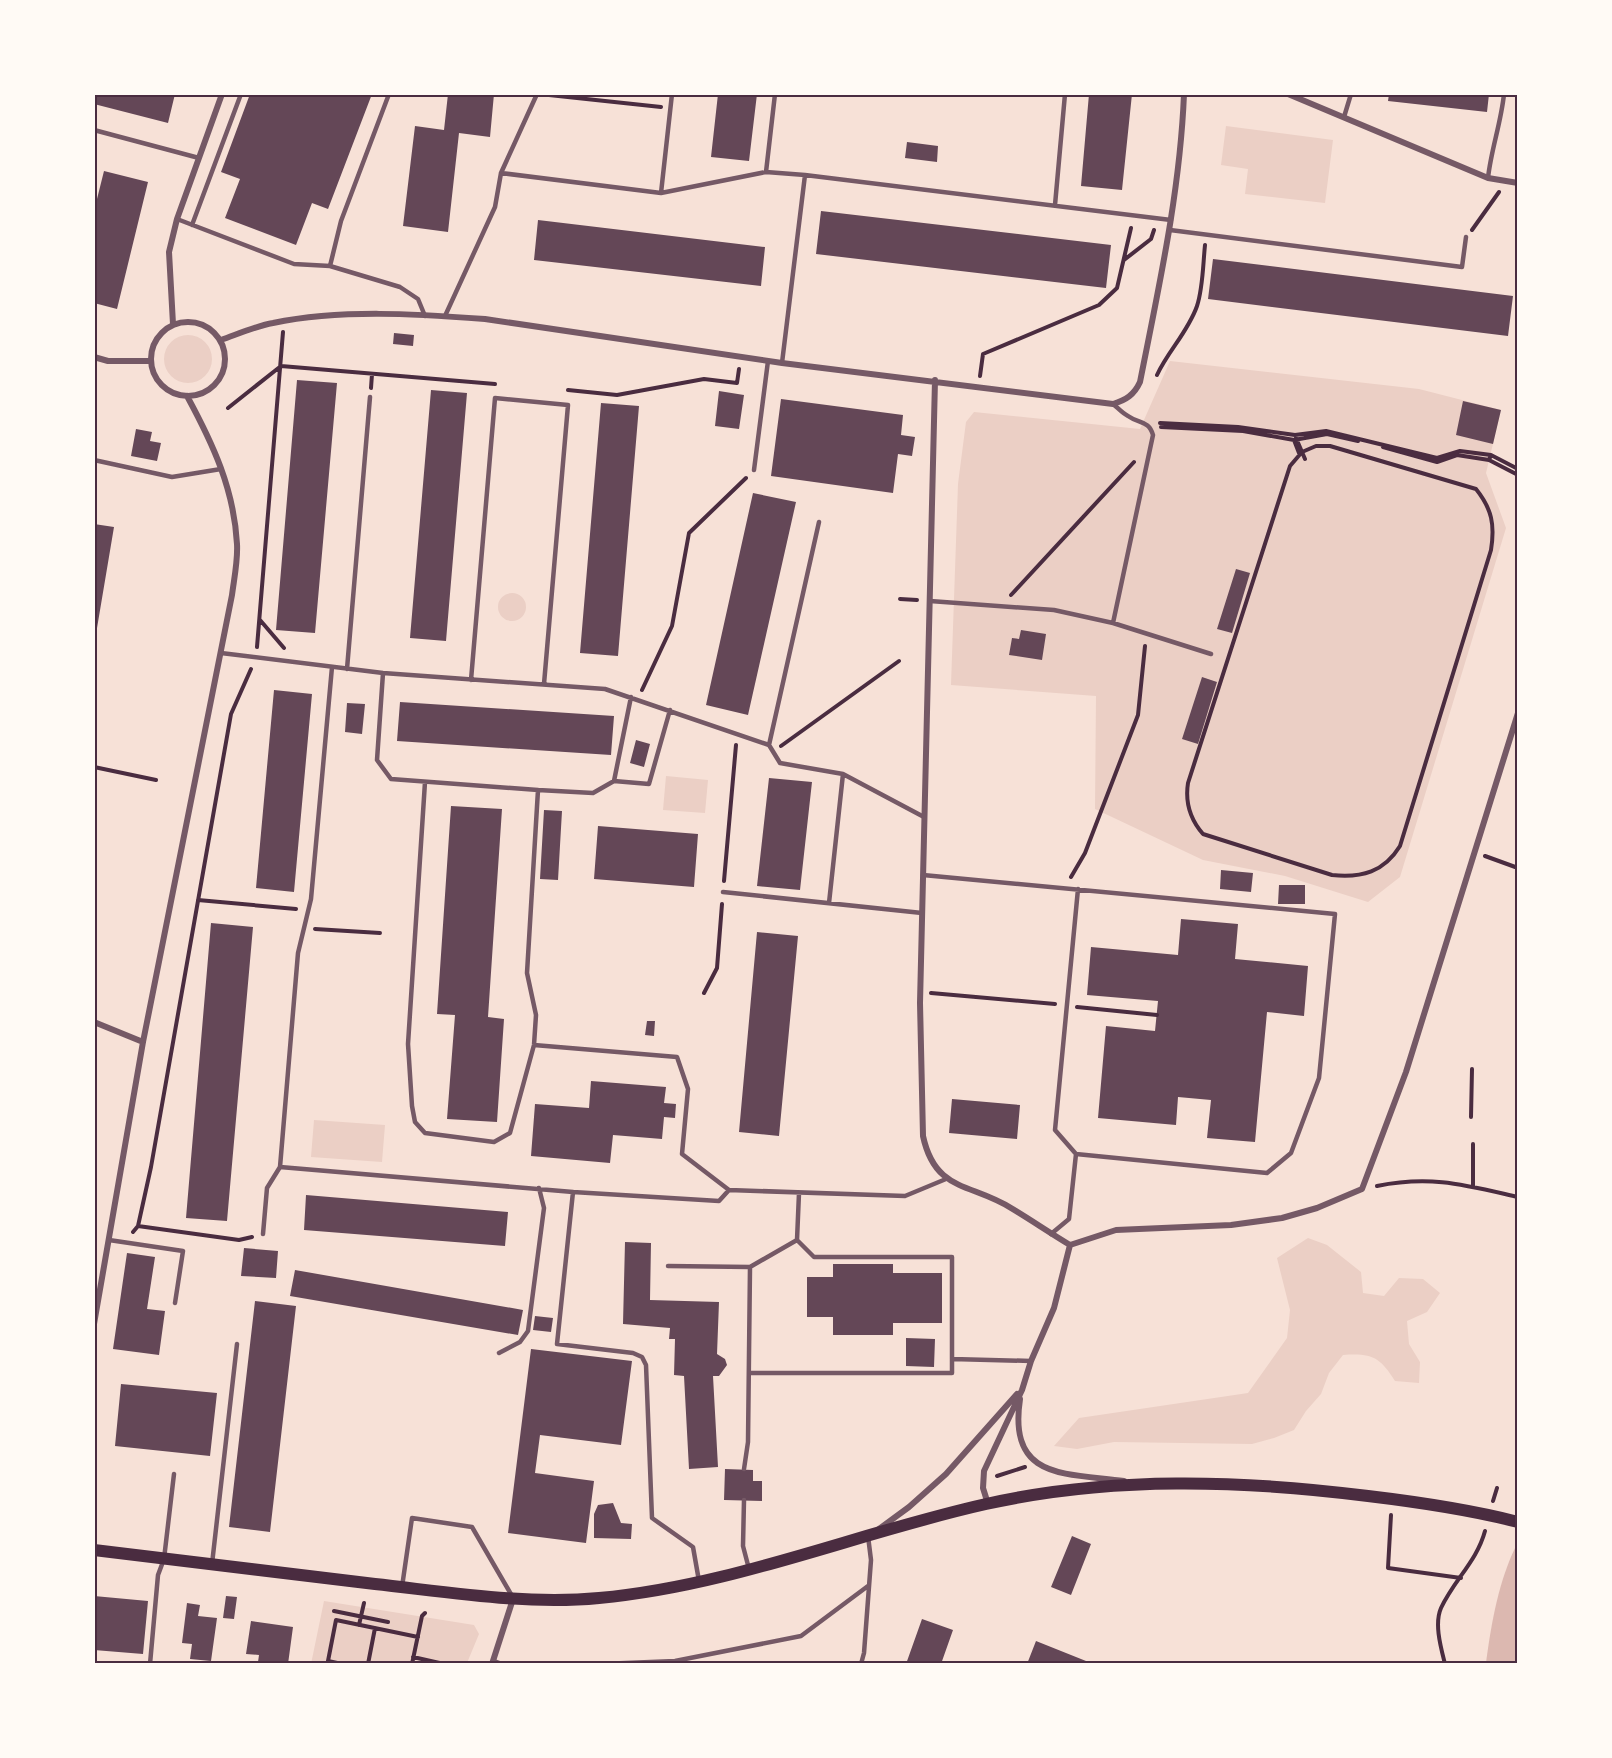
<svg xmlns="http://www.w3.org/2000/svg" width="1612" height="1758" viewBox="0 0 1612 1758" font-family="'PT Sans',sans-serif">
<rect width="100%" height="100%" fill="#f7e1d7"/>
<path fill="#ebcfc5" d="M1226,126l107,14 -8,63 -80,-9 3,-25 -27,-4z
M164 359a24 24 0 1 1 48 0a24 24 0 1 1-48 0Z
M1170,361l249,28 82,21 -15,63 20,55 -106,349 -32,25 -83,-26 -82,-16 -108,-51 1,-113 -145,-11 7,-201 8,-62 8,-10 166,17z
M498 607a14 14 0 1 1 28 0a14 14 0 1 1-28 0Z
M666,776l42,4 -3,33 -42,-3z
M314,1120l71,5 -3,37 -71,-5z
M1308,1238l19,7 34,27 2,21 21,3 15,-18 24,1 17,14 -13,19 -20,9 2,23 11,18 -1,21 -24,-2c-15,-24 -23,-28 -52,-26l-14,18 -8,21 -15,17 -12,19 -20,8 -22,6 -138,-2 -37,7 -23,-3 25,-28 169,-25 39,-55 3,-28 -13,-52z
M324,1601l150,24 5,9 -12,29 -156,1z"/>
<path fill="#dcb8b0" d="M1517,1544v119h-31c5,-39 13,-84 31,-119z"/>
<path fill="#644757" d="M94,94h81l-7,29 -74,-19z
M250,94h122l-44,115 -16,-6 -16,42 -71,-27 15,-39 -19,-7z
M448,94h46l-4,43 -31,-4 -11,99 -45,-6 12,-100 29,4z
M718,94h39l-8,67 -38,-4z
M1089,94h43l-10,96 -41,-4z
M1389,94h100l-2,18 -99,-11z
M907,142l31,4 -1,16 -32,-4z
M104,171l44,11 -31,127 -23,-6v-92z
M821,211l290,34 -5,43 -290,-34z
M538,220l227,27 -4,39 -227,-26z
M1213,259l300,37 -5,40 -300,-37z
M394,333l20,2 -1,11 -20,-2z
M297,380l40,3 -22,250 -39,-3z
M431,390l36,3 -21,248 -36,-3z
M719,391l25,4 -5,34 -24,-3z
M781,399l122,16 -2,20 14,2 -3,19 -14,-2 -5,39 -122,-17z
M1463,401l38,9 -8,34 -37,-9z
M601,403l38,3 -21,250 -38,-3z
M136,429l16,3 -2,9 11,2 -4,18 -26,-5z
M753,493l43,9 -48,213 -42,-10z
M94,524l20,3 -18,107h-2z
M1236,569l14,4 -18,60 -15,-4z
M1021,630l25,4 -4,26 -33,-5 3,-17 7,1z
M1202,677l15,5 -19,62 -16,-5z
M274,690l38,4 -18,198 -38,-4z
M400,702l214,14 -3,39 -214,-14z
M347,703l18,1 -3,30 -17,-2z
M636,740l14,4 -6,23 -14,-4z
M769,778l43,4 -12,108 -43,-4z
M451,806l51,3 -14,208 16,2 -7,103 -50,-3 8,-104 -18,-1z
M544,810l18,1 -4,69 -18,-1z
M598,826l100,8 -4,53 -100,-8z
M1221,870l32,3 -2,19 -31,-3z
M1279,885h26v19h-27z
M1181,919l57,5 -3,35 73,7 -4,50 -37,-4 -12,130 -48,-4 4,-38 -33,-3 -2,28 -78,-7 8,-92 49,5 3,-30 -71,-6 4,-48 87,8z
M211,923l42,4 -26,294 -41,-3z
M757,932l41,4 -19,200 -40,-4z
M647,1021h8l-1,15 -9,-1z
M591,1081l75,6 -2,16 12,1 -1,14 -11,-1 -2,22 -49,-4 -3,28 -79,-7 4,-52 54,4z
M952,1099l68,6 -3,34 -68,-6z
M306,1195l202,17 -3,34 -201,-16z
M625,1242l26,1 -1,57 69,2 -2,52 8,5 2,6 -8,11h-6l5,91 -29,2 -5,-93 -10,-1 1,-36h-6l1,-11 -47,-4z
M244,1248l34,3 -2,27 -35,-2z
M127,1253l28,4 -8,52 18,2 -6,44 -46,-6z
M833,1264h60v9h49v50h-49v12h-60v-18h-26v-40h26z
M295,1270l228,40 -5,25 -228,-39z
M255,1301l41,5 -26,226 -41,-5z
M535,1316l18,2 -2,14 -18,-2z
M906,1338l29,1 -1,28 -28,-1z
M531,1349l101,12 -11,84 -81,-10 -5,38 59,8 -8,62 -78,-10z
M121,1384l96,9 -7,63 -95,-10z
M725,1469l28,1v11h9v20l-38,-1z
M613,1503l8,20 11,1 -1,15 -37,-1v-24l4,-9z
M1072,1536l19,8 -20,51 -20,-8z
M94,1596l54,5 -5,53 -49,-4z
M226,1596l11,1 -3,22 -11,-1z
M187,1603l13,2 -2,11 19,2 -6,43 -21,-2 2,-15 -10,-1z
M922,1619l31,11 -12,34h-35z
M251,1621l42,6 -5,37 -30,-2 1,-7 -13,-1z
M1036,1641l55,22v1h-64z"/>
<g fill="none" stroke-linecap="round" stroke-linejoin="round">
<path stroke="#4a2c40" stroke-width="4" d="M549,95l112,12
M1472,230l27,-38
M1124,260l27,-21 3,-9
M1157,375c11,-24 31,-43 40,-69 6,-18 6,-42 8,-61
M980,376l3,-22 116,-49 18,-17 14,-60
M371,388l1,-14
M568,390l49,5 87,-16 33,4 2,-14
M228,408l53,-42 214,18
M1160,423l78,4 57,8 31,-4 111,27 23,-7 31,4 27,14
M1161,427l82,4 51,9 33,-6 31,7
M1296,438l9,21
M1294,440l5,13
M1316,446h14l146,43c16,20 19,36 15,61l-91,296c-16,26 -38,32 -68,29l-129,-41c-13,-15 -18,-32 -15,-51l102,-317 12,-14z
M1383,447l54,15 20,-7 32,5 2,-5
M1489,460l29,15
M1011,595l123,-133
M900,599l17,1
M260,620l24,28
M257,647l26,-315
M642,690l30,-64 17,-93 57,-55
M781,746l118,-85
M94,767l62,13
M1485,856l33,12
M1071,877l14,-24 53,-138 7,-69
M724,881l12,-136
M198,900l98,9
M315,929l65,4
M704,993l13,-25 5,-64
M931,993l124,11
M1077,1007l80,8
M1471,1117l1,-48
M1473,1144v43
M1377,1186c54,-11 88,-1 141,11
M138,1226l101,14 13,-3
M133,1232l5,-6 13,-59 80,-453 20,-45
M997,1476l28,-9
M1493,1501l4,-13
M1391,1515l-3,53 73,10
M334,1611l54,11
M359,1625l5,-22
M413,1657l31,7
M342,1664l-14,-3 8,-41 82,17
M368,1664l7,-36
M412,1664l10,-48 3,-3
M1445,1664c-4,-16 -11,-40 -4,-56 13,-28 36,-47 44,-77"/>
<path stroke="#755966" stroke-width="4.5" d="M389,94l-48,127 -11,45 70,21 18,12 7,17
M1344,117l7,-23
M94,130l105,28
M766,172l9,-78
M501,173l36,-79
M1488,178c3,-28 13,-55 16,-84
M661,193l11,-99
M1055,205l10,-111
M177,219l117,45 36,2
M192,225l49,-131
M1170,230l292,37 4,-30
M445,316l50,-109 6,-34 160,20 105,-21 39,3
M782,363l23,-188 366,45
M1113,404c5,4 9,9 15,12 11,8 21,4 25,19l-40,188
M94,460l78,17 49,-8
M754,470l14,-109
M930,601l124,9 59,13 98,31
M221,653l162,20 222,16 164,56 11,18 63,11 81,43
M332,667l-21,232 -13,54 -18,214 293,25 -16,152 76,9 9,4 4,8 6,153 41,29 6,34
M347,669l23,-272
M383,673l-6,87 14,19 147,11 -11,183 9,42 -2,30 -24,88 -16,9 -69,-9 -10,-11 -3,-16 -4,-62 17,-262
M471,680l24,-282 73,7 -24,279
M769,745l50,-223
M614,781l35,3 21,-74
M538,790l55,3 21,-12 17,-84
M923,875l412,39 -16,164 -28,75 -24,20 -191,-19 -7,65 -18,15
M723,892l199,21
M829,903l14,-129
M534,1045l143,12 11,32 -6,65 47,36 176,6 41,-17
M1076,1154l-21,-24 23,-241
M573,1192l146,9 10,-11
M263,1234l4,-46 13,-21
M109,1240l74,11 -8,52
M668,1266l82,1 -2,175 -4,27
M750,1267l47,-27 2,-47
M499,1353l21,-11 8,-11 16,-123 -5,-20
M952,1359l79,2
M749,1373h203v-116h-138l-17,-17
M744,1500l-1,46 6,23
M212,1564l25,-220
M402,1587l10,-69 60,9 40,69
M494,1661l8,3
M150,1664l8,-89 6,-16 10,-85
M601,1664l74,-3 126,-25 67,-50
M861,1664l3,-11 7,-93 -3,-24"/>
<path stroke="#755966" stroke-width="6" d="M1288,94l200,84 30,5
M151 359a37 37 0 1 1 74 0a37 37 0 1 1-74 0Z
M173,324l-4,-72 8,-33 45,-125
M221,340c17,-6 35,-14 52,-17 69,-14 143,-9 212,-4l297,44 331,41c13,-4 21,-9 27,-22 19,-96 40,-190 44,-288
M94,357l14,4h42
M935,380l-15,623 3,133c12,56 48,47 88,72 20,12 39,25 59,37
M94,1022l49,20
M1070,1245l46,-15 115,-5 51,-7 35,-10 45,-19 44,-117 112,-359
M94,1324l49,-282 89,-447c2,-16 6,-34 5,-51 -3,-55 -24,-100 -50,-148
M1020,1399c-12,80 43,74 104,82
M988,1504l-5,-16 1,-17 38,-81 9,-29 23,-53 16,-63
M879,1529l30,-22 37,-33 71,-80
M492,1664l21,-65"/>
<path stroke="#4a2c40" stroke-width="12" d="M94,1550c94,12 188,23 281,34 73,8 150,21 224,14 133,-12 257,-65 387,-94 125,-28 255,-24 382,-8 50,6 100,13 150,26"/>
</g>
<rect width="1612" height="1758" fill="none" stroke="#fffaf5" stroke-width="192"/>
<rect x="96" y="96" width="1420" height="1566" fill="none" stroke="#4a2c40" stroke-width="2"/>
</svg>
